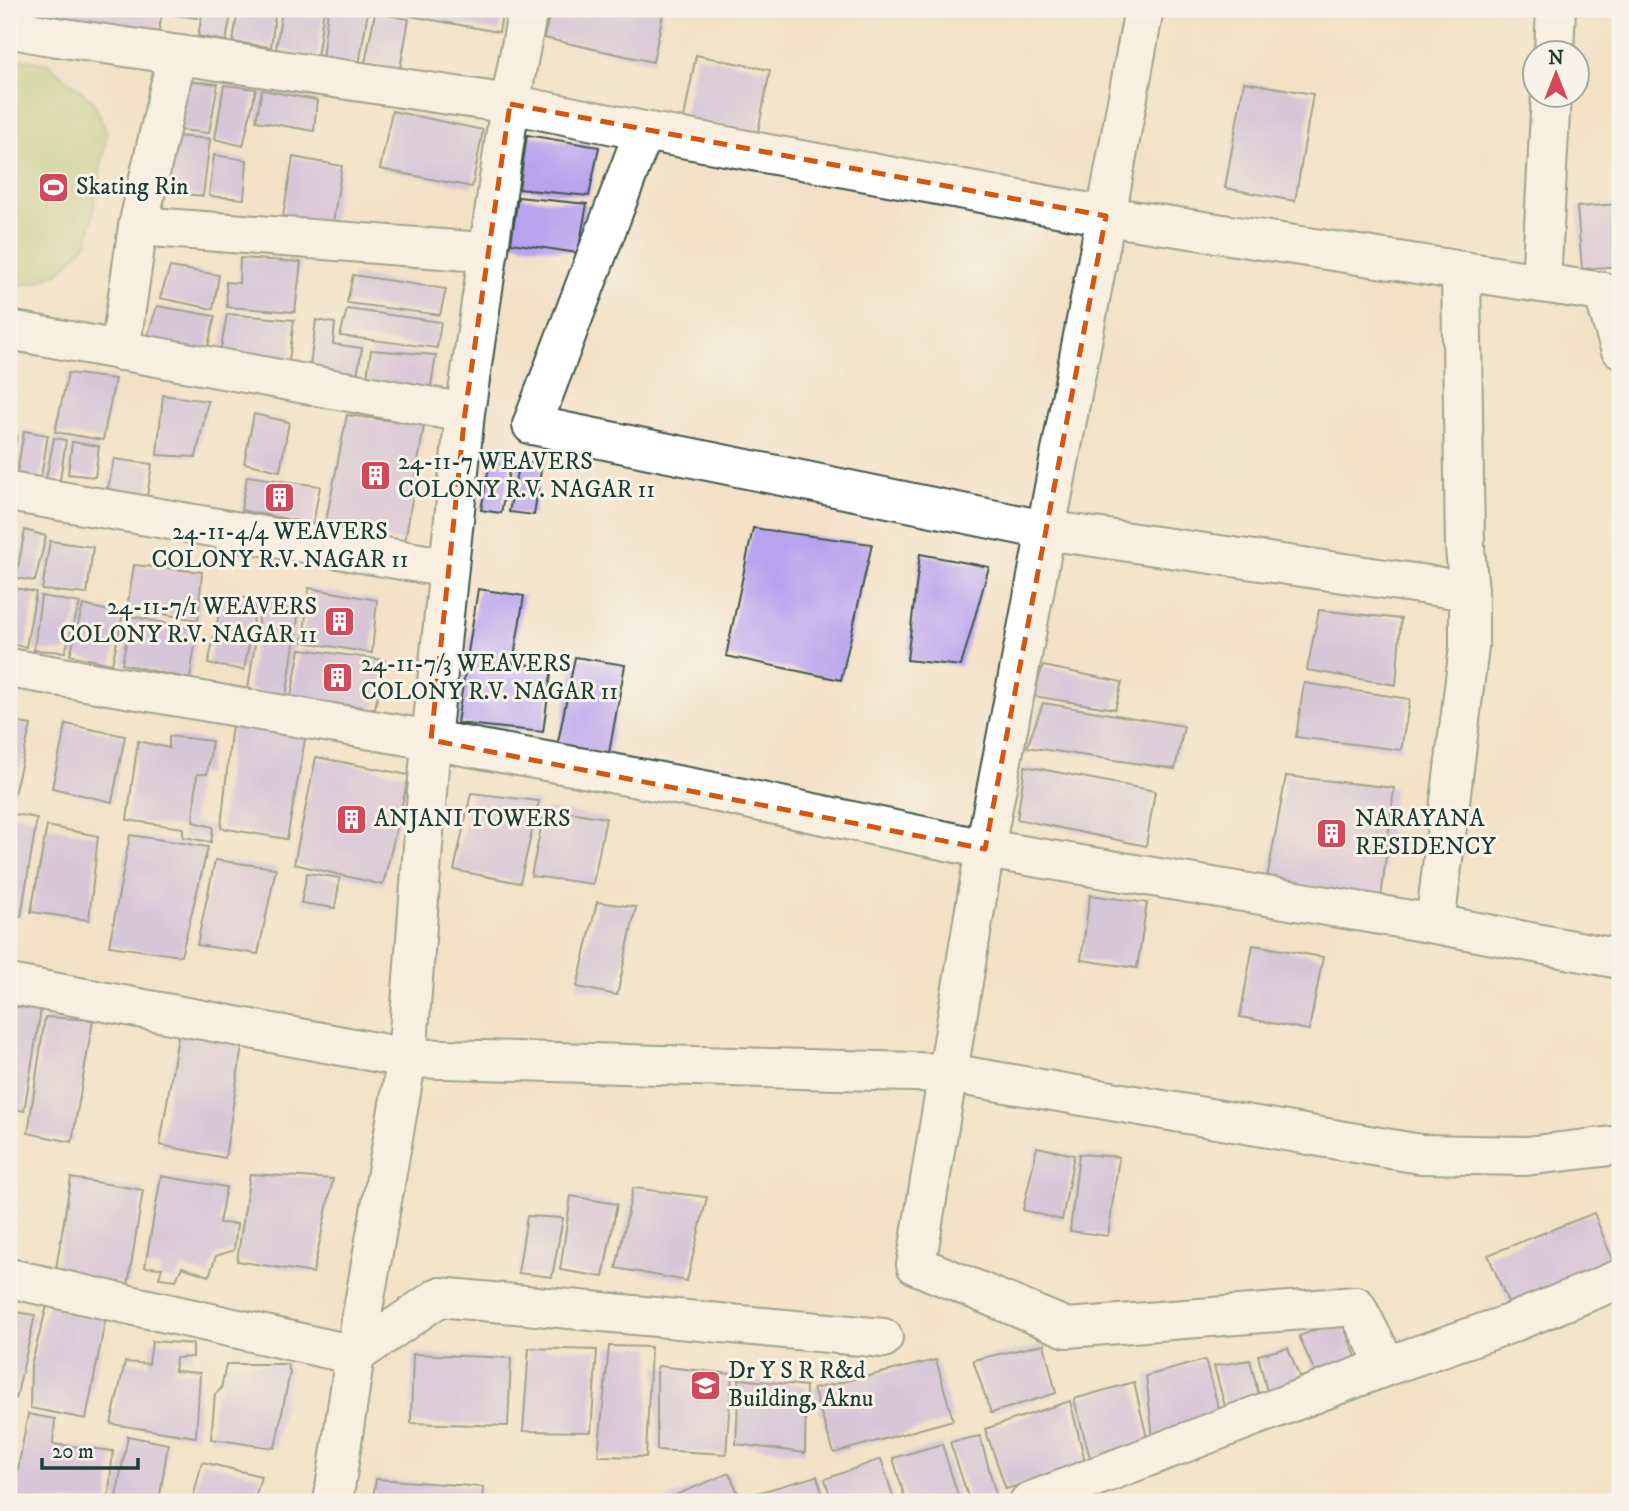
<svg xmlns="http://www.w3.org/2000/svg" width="1629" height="1511" viewBox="0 0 1629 1511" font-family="'IM FELL DW Pica',serif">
<rect width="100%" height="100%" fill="#f7f3e8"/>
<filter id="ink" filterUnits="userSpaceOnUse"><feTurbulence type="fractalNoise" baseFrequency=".0143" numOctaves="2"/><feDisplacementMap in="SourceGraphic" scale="14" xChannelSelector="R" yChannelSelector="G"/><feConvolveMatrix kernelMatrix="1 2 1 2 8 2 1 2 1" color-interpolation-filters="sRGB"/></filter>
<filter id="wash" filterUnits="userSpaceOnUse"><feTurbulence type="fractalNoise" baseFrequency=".00686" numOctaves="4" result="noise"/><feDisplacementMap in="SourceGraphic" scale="28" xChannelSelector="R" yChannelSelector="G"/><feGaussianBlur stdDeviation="1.57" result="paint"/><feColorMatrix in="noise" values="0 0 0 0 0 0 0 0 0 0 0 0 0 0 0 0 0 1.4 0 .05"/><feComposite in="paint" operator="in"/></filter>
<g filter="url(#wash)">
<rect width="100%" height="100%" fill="#f3e1c6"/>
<path fill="#a6c871" stroke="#628252" stroke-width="2" d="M11,57l37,7 45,37 14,32 -19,109 -28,30 -26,11 -25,3v-228z"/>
<g id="blocks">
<path fill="#b7a3ee" d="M60,9h103l-5,26 -100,-17z
M174,9h24l-1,9 -24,-3z
M203,9h29l-6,32 -28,-5z
M238,9h38l-5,38 -38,-5z
M282,9h42l-7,48 -41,-8z
M328,9h26l14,2 -9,54 -37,-5z
M411,9h92l-4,23 -89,-16z
M551,9h113l-11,53 -109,-24z
M375,13l34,6 -9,50 -35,-6z
M696,55l74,15 -12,62 -74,-14z
M178,80l40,4 -9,49 -39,-4z
M1244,82l69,12 -18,107 -70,-13z
M224,85l32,4 -13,57 -28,-7z
M262,90l55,10 -3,31 -58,-10z
M392,111l91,19 -11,57 -92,-18z
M165,135l45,4 -7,57 -45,-5z
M527,135l72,12 -10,49 -70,-7z
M214,155l33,5 -3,39 -35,-3z
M293,157l49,9 -9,57 -50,-7z
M518,197l69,7 -9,49 -67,-10z
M1620,204v62l-38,3 -5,-62z
M240,258l61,4 -6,50 -68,-5 -1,-25 13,1z
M170,267l49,8 -6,34 -53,-11z
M353,275l93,14 -6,26 -93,-12z
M157,306l58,10 -9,39 -60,-14z
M347,309l94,13 -4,26 -97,-12z
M227,314l67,6 -6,48 -69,-9z
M316,320l19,3 -2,21 29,4 -6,32 -47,-7z
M371,350l65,5 -7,43 -64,-8z
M68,373l47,6 -12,61 -48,-8z
M163,395l45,6 -12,56 -39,-2z
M254,414l35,8 -9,49 -36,-8z
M347,415l77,10 -19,117 -80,-16z
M24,431l24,4 -10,59 -24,-3z
M9,433l8,2 -7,38h-1z
M54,438l12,2 -6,40 -14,-1z
M72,442l27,4 -4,31 -27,-3z
M491,456h21l-11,57 -20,-3z
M114,459l38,5 -6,39 -40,-6z
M519,462l23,2 -8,51 -25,-3z
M247,476l73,10 -7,38 -72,-14z
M753,528l119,16 -31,136 -115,-24z
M25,530l21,6 -11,45 -19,-3z
M50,541l43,6 -6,47 -45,-4z
M920,554l69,13 -28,99 -54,-6z
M134,565l68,7 -4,48 -71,-12z
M9,587l27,5 -10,55 -17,-3z
M309,588l68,12 -5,53 -69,-11z
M478,589l46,7 -11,67 39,4 -9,65 -86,-9z
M223,595l34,4 -13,71 -36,-6z
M41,596l39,7 -15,49 -31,-2z
M261,604l38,7 -13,86 -38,-8z
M83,605l40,9 -11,50 -42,-9z
M1319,610l82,9 -5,66 -89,-15z
M131,616l66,14 -7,49 -68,-15z
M300,649l85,11 -10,49 -84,-12z
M575,657l50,8 -16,88 -52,-6z
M1043,666l79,16 -7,27 -82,-13z
M1304,683l106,16 -9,51 -105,-13z
M1043,703l141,23 -9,43 -148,-22z
M9,721l22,4 -18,73 -4,-1z
M232,723l74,11 -19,105 -66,-11z
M66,724l59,12 -13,66 -60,-14z
M169,736l43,5 -5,33h-10l-4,48 20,5 -2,15 -28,-5v-9l-56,-8 11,-79 31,7z
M316,757l93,18 -26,110 -89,-21z
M1025,766l130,25 -9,55 -129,-27z
M1286,776l108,12 -13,111 -114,-20z
M471,793l68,8 -19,82 -66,-13z
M545,808l61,10 -13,66 -62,-8z
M9,813l28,5 -16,99 -12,-2z
M47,826l51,10 -9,84 -58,-8z
M130,835l78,12 -27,109 -72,-10z
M215,860l61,8 -18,86 -61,-9z
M307,873l33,5 -5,30 -34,-5z
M1090,895l57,8 -10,65 -56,-8z
M597,902l39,5 -19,88 -40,-8z
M1253,945l70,12 -14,73 -69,-13z
M9,1006l32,3 -17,102 -15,-3z
M45,1017l48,3 -21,122 -44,-9z
M179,1030l64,10 -18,118 -65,-13z
M1037,1147l37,8 -12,65 -39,-10z
M1079,1154l40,3 -11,79 -38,-5z
M250,1174l83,5 -20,94 -76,-12z
M161,1176l65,11 -7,36 18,1 -3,26 -18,6 -7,20 -27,-9 -6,13 -17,-2 3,-10 -17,-1z
M71,1178l72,12 -15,95 -12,-3 -62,-1z
M633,1188l74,9 -20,84 -71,-13z
M571,1196l46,8 -14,73 -43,-7z
M1594,1213l21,53 -105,41 -22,-52z
M527,1216l36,2 -11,59 -34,-4z
M50,1295l58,11 -22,113 -56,-11 1,-43z
M9,1311l26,4 -19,84 -7,-1z
M1341,1320l18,44 -40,18 -20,-46z
M152,1341l41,3v13l-17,1 -2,13 26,2 -4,64 -85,-13 14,-62 24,2z
M1044,1344l12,49 -65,20 -18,-53z
M609,1346l42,1 -5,110 -48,-1z
M529,1348l68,2 -6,82 -68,-1z
M1288,1348l15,38 -34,14 -11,-45z
M413,1354l98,4 -3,68 -97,-3z
M936,1360l17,60 -119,33 -21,-64z
M1205,1360l17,60 -68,27 -8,-71z
M1250,1360l12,48 -34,9 -14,-51z
M226,1364h61l3,8 -15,76 -64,-9 4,-45 6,-5z
M657,1366l75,8 -6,80 -69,-4z
M739,1379l67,7 -1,67 -69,-9z
M1134,1382l15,65 -58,14 -17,-62z
M1070,1401l16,64 -80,24 -21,-60z
M28,1414l27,5 -2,25 60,7 -5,51h-96z
M128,1436l40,8 -9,58h-44z
M980,1436l16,59 -27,4 -19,-57z
M942,1444l18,58h-54l-13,-44z
M881,1459l14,43h-63l-7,-23z
M202,1462l59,14 -7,26h-62z
M729,1473l13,29h-74l-2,-3z
M817,1476l8,26h-69l-3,-8z
M376,1479l107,8 -1,15h-110z"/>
</g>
</g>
<g filter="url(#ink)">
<use href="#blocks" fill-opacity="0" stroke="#3f564a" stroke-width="2"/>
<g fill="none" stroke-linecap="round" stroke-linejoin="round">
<defs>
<path id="minor" d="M1144,9l-38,207 -121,633 -69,416 151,63 289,-22 31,60
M9,28l35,7 466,69 134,27 462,85 435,67 10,-189
M1554,52l2,-43
M644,131l-112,294 513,105 424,61
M138,226l331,25h20
M1541,283l62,9 17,56
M9,330l456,83
M120,351l18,-125 39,-171
M9,492l439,76
M9,668l422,72 278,51 276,58 450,75 185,35
M1435,924l34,-277v-56l-4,-43 -4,-277
M9,984l398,74 541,15 472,81 106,2 94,-11
M9,1278l346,77 84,-58 444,41
M333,1502l22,-147 52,-297 24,-318 34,-327 45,-309 18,-95
M1029,1502l358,-136 122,-42 111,-45"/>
</defs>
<use href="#minor" stroke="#3f564a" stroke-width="42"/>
<use href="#minor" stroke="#fff" stroke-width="38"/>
</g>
</g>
<path d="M0 0H1629V1511H0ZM510,104l596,112 -121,633 -554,-109 34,-327z" fill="#f3e1c6" fill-opacity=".55" fill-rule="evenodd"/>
<path fill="none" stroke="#d45610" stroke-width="5" stroke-dasharray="14 9" stroke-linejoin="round" d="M510,104l596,112 -121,633 -554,-109 34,-327z"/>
<defs>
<symbol id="stadium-square" viewBox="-11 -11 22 22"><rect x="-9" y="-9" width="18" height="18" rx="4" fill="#d1495b" stroke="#f7f3e8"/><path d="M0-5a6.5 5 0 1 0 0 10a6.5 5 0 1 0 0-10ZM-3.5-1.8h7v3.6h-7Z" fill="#fff"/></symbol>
<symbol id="building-square" viewBox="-11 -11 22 22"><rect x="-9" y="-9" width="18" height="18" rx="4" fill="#d1495b" stroke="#f7f3e8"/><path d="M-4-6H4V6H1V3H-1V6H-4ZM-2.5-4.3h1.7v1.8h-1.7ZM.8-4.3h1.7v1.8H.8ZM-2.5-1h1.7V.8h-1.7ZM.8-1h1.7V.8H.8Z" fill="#fff"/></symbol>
<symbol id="university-square" viewBox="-11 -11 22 22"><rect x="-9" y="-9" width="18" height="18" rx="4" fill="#d1495b" stroke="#f7f3e8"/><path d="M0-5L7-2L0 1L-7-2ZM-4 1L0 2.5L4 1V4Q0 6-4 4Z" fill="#fff"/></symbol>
</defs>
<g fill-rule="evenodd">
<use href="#stadium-square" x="36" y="170" width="35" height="35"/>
<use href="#building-square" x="358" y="458" width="35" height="35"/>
<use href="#building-square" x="262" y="480" width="35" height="35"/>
<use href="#building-square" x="322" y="604" width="35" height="35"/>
<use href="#building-square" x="320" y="660" width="35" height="35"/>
<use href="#building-square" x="334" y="802" width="35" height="35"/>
<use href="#building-square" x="1314" y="816" width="35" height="35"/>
<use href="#university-square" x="688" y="1368" width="35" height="35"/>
</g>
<g text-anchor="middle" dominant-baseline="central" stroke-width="6" stroke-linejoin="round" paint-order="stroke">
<g font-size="24" fill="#1f3d34" stroke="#f7f3e8" text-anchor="start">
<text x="76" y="187">Skating Rin</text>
<text x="398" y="462">24-11-7 WEAVERS<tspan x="398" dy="28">COLONY R.V. NAGAR 11</tspan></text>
<text x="280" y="532" text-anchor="middle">24-11-4/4 WEAVERS<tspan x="280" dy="28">COLONY R.V. NAGAR 11</tspan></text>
<text x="317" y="607" text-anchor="end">24-11-7/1 WEAVERS<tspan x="317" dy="28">COLONY R.V. NAGAR 11</tspan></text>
<text x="361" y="664">24-11-7/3 WEAVERS<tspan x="361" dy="28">COLONY R.V. NAGAR 11</tspan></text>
<text x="374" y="819">ANJANI TOWERS</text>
<text x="1355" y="819">NARAYANA<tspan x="1355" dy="28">RESIDENCY</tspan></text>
<text x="728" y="1371">Dr Y S R R&amp;d<tspan x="728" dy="28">Building, Aknu</tspan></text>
</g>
</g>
<rect width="1629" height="1511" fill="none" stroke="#f7f3e8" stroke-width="35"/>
<g transform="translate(1556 74)"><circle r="33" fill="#f7f3e8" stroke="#a1aaa0" stroke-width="2"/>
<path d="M0-5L12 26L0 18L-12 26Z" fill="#d1495b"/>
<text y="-10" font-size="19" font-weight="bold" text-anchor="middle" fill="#1f3d34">N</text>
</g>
<path d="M42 1458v10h96v-10" fill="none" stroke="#1f3d34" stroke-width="3.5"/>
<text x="52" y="1458" font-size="21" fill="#1f3d34" stroke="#f7f3e8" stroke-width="5" paint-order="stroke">20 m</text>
</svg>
